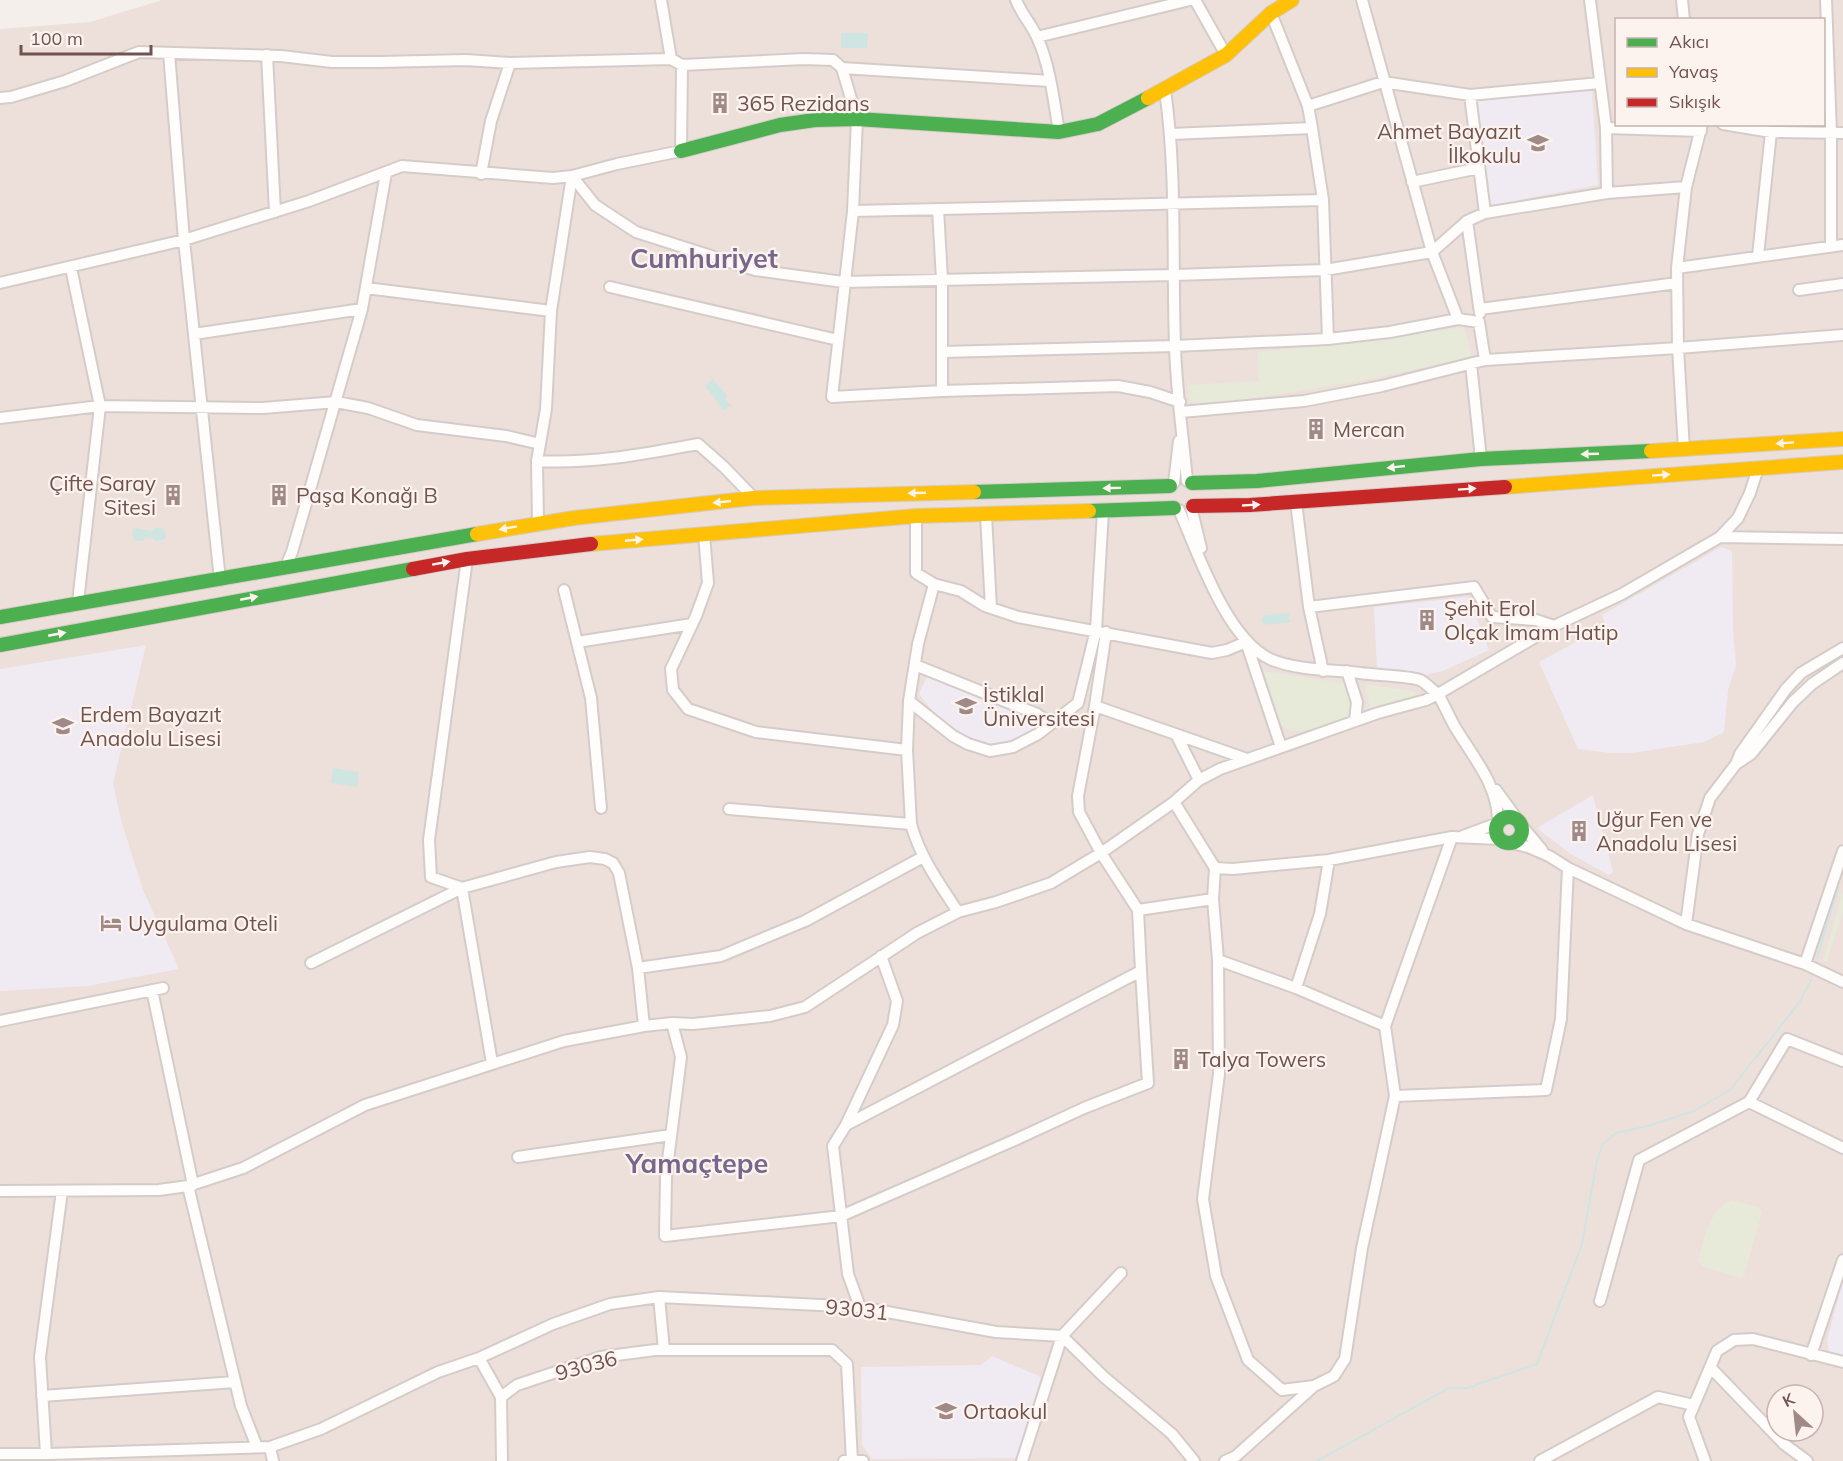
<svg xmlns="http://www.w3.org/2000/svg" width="1843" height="1461" viewBox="0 0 1843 1461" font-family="Mulish,sans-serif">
<rect width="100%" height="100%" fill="#f5efec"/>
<path fill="#ede0db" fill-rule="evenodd" d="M162,0h1681v1461h-1843v-1432l90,-7zM1616,20h208v104h-208zM1777,1395h36v36h-36z"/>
<path fill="#f0eaf2" d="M1592,90l6,95 -105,20 -4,-4 -14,-100 8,-3z
M1721,547l11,4 1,78 3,36 -8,25 -4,42 -20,10 -72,11h-22l-32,-4 -39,-87 67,-36 -4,-11z
M1468,597l21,53 -46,21 -19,4 -47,-6 -3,-62z
M146,645l-33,138 8,37 22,70 36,79 -92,17 -87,5v-322z
M927,676l107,42 9,7 -19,13 -19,8 -32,-6 -27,-12 -27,-34z
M1593,795l20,77 -4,3 -40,-22 -32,-25z
M1843,1281v75l-14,-4 -2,-12z
M992,1356l49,21 -24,81 -145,1 -10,-14 -1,-78 120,-2z"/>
<path fill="#e7ead8" d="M1464,327l7,28 -5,3 -100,22 -162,26c-16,-5 -15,-4 -17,-21l72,-4 -1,-29 82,-8z
M1263,671l84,13 5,9v22c-18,6 -62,29 -73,6 -8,-14 -11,-34 -16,-50z
M1365,684l51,8v4l-46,13z
M1843,892v20l-17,50 -3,-2z
M1731,1200l27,7 4,5 -18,64 -4,2 -38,-12 -4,-6c8,-23 10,-49 33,-60z"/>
<path fill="#cfe5e2" d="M841,33h27l-1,15h-26z
M713,379l14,16 -1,5 5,5 -7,6 -19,-25z
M135,528l17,3 3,-3h7l3,3 1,6 -3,3 -7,1 -3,-3h-8l-2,3h-7l-3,-3 -1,-7z
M1291,613l-3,5 3,4 -25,3 -4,-3 2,-7z
M333,768l26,4 -2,15 -26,-4z"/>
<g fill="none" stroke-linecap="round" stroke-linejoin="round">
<path stroke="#cfe5e2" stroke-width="2" d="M1817,958l21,-70
M1317,1461l132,-73h18l70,-24 45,-120 15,-84 6,-16 13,-11 28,-6 50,-16 36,-21 69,-87 12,-23"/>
<defs>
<path id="street" d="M661,0l10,59
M1016,0c5,13 15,24 21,37 13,28 17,65 22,95
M1195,0l31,55
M1362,0l70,252 26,67
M1590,0l16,128 1,65
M1682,0l2,20
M1826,0l5,133v113
M1271,13l37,93 4,22 11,72 5,139 62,-7 68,-13 21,3 6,38
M1037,37l153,-37
M169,53l15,187 36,340
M267,55l8,157
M842,68l208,13
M1165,90c12,84 7,170 10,255 1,45 8,91 12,136
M1470,95l15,118
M0,98l11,-1 54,-16 74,-29 142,4 51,6h48l86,-2 44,3 161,-4 11,6 122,-6 29,1 9,8 15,51 -4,92 -21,186 110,-6 176,-5 32,6 30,10
M1308,106l75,-24 87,13 130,-12
M1723,124l48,8 72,1
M1606,128l95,3
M1171,134l141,-6
M481,174l10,-53 19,-58
M572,176l23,29 41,27 119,38 88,12 332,-7 150,-5 107,-18 35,-31 18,-8 122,-20 79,-6
M1412,182l67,-14
M938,209l4,70v112
M853,211l470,-11
M1467,221l13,92
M1758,256l13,-124
M71,268l29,138 -22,196
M1677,268l166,-23
M0,283l184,-43 125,-39 93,-35 151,12 19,-2 45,-12 64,-13 1,-86
M610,287l228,53
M366,288l185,23
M1799,290l44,-6
M1480,309l197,-26
M194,334l168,-25
M943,352l232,-6 153,-7
M1471,364l10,95
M1181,412l123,-11 78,-15 103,-26 193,-12 165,-13
M0,418l100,-12 163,2 73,-6 32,6 49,17 89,11 34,8
M1684,450l-6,-102 -1,-80 9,-81 16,-63
M537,461c57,3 106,-7 161,-17l26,23 30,31
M1174,483l5,-42
M1296,502l13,105 165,-20 18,30 44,3 18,6
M1191,507l10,41
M1179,510c19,43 47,128 91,149 24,11 64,11 90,14 13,2 50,3 60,7 6,3 12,10 18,14l116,-68 68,-32 98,-57 18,-19 12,-25 8,-25
M986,515l5,93
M916,516v57l18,11 -16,60 -9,57 44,35 15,8 22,7 23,-4 25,-13 40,-31 18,-73 7,-119
M538,522l-1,-61 9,-52 5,-98 21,-135
M704,534l4,49 -12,33 -25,53 2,21 15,19 68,23 151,18 2,-49
M1720,537l123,2
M286,566l6,-14 70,-243 24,-136
M934,584l27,7 24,15 33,11 194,36 15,-3 19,-8 35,105
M564,590l27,108 10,110
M1309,607l14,64
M1106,632l-11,74 -17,90 1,16 22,41 37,57 75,-11
M577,642l115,-18
M915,665l122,49 14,10
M1347,671l10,31 -2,19
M1095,706l152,53
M1177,736l22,44
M907,750l4,74c9,33 28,59 47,88
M1736,764l4,-10 46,-65 15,-16 42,-25
M1496,790l21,29
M1174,802l41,66 -2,31 5,61 1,114 -16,125 13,77 32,84 34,30 32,-4
M729,809l182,15
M1522,826l20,24
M1512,843l16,4 21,9 19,12 118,56 119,40 38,18
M1215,868l18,1 96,-9 123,-23 47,2
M462,888l-31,-11 -2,-37 38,-281
M462,888l30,175
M1686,924l12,-90 12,-36 26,-34 15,-10 42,-52 19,-18 31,-21
M1218,960l78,28 89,38
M311,963l151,-75 94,-26 34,-5 15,2 8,4 6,10 19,95 6,58
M1805,964l38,-113
M638,968l83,-12 84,-35 118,-64
M1296,988l24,-74 9,-54
M152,990l41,195
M0,1021l163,-33
M672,1023l9,34 -15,119 -1,60 176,-20 176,-77 67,-31 64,-25 -7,-112
M1395,1096l151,-6 15,-71 7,-151
M1749,1102l94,46
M846,1125l295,-154 -3,-61
M518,1157l153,-22
M188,1186l53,220 16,41
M0,1191l159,-1 29,-4 55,-18 122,-63 199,-64 80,-15 28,-3 21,1 77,-8 35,-9 112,-74 41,-21 38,-10 55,-19 50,-30 73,-51 25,-22 21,-11 158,-56 48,-13 12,-6c6,11 11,22 17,33 18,30 44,59 43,96l-35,13
M659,1297l5,53
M1600,1301l39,-141 110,-58 38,-63 56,22
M860,1307l-12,-33 -15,-128 13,-21 47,-100 4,-24 -16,-45
M1811,1355l32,-95
M479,1358l74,-34 57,-20 49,-7 201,10 136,25 66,4 42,41 68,57 22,27
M1710,1367l74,77 23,17
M42,1396l193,-14
M501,1397l16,-12 84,-28 54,-7h177l15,14 5,97
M270,1447l3,14
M0,1454h49l221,-7 51,-18 117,-57 41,-14 22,39 1,64
M46,1454l-6,-97 22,-166
M844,1461h19
M1022,1461l40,-125 59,-63
M1225,1461l11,-5 78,-70 20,-10 11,-17 17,-111 33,-152 -10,-70 67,-189
M1540,1461l118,-64 36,8
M1705,1461l-16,-44 28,-66 17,-11 19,-1 90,23"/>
<path id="fast" d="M681,151l99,-26 35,-5 42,-1 202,13 39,-8 50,-26
M1192,483l65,-2 224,-22 170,-8
M974,492l196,-6
M1089,511l85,-3
M0,617l477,-83
M0,645l413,-76
M1496 830a13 13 0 1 1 26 0a13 13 0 1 1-26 0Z"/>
<path id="slow" d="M1148,98l78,-43 45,-42 21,-13
M1651,451l192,-12
M1505,487l338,-25
M477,534l97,-16 180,-20 220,-6
M591,544l325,-28 173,-5"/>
<path id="jam" d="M1193,506l57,-1 255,-18
M413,569l54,-10 124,-15"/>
</defs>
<use href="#street" stroke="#d4ccc9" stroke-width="14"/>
<use href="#fast" stroke="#d5cbc8" stroke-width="16"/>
<use href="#slow" stroke="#d5cbc8" stroke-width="16"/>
<use href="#jam" stroke="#d5cbc8" stroke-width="16"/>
<use href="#street" stroke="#fefdfc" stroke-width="10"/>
<use href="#fast" stroke="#4caf50" stroke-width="14"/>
<use href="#slow" stroke="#ffc107" stroke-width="14"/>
<use href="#jam" stroke="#c62828" stroke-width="14"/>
</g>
<defs><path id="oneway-solid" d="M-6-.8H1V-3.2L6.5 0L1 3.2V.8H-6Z" transform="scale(1.5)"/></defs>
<g fill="#fdf3ee">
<use href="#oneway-solid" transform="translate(1785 443) rotate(176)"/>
<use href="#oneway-solid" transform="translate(1590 454) rotate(178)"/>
<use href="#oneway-solid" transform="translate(1396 467) rotate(174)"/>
<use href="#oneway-solid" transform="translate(1661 475) rotate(-4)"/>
<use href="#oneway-solid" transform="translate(1112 488) rotate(179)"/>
<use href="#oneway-solid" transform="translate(1467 489) rotate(-4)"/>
<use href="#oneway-solid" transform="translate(917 493) rotate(178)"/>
<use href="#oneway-solid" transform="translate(722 502) rotate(174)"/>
<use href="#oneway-solid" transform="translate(1251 505) rotate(-3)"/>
<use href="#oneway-solid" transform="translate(508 528) rotate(170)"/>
<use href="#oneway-solid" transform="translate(634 540) rotate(-5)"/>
<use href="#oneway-solid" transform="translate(441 563) rotate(-10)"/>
<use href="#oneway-solid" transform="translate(249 598) rotate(-11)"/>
<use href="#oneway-solid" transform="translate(57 634) rotate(-11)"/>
</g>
<defs>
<symbol id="building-bare" viewBox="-9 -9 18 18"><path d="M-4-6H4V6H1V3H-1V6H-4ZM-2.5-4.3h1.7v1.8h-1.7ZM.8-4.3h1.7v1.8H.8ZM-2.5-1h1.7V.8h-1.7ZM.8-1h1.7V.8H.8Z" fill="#9f8a87" stroke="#fdf3ee" stroke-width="2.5" paint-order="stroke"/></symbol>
<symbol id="school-bare" viewBox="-9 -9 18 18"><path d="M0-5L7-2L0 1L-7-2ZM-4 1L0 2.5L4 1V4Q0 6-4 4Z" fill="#9f8a87" stroke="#fdf3ee" stroke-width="2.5" paint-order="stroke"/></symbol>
<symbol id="university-bare" viewBox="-9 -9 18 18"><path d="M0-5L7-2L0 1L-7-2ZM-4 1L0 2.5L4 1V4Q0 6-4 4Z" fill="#9f8a87" stroke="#fdf3ee" stroke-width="2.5" paint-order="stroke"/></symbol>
<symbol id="hotel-bare" viewBox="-9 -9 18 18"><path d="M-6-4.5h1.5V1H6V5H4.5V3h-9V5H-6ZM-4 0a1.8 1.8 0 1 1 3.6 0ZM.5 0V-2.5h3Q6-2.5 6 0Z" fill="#9f8a87" stroke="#fdf3ee" stroke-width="2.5" paint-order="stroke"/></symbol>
</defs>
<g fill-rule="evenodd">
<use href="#building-bare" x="705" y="88" width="30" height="30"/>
<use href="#school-bare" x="1523" y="128" width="30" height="30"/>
<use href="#building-bare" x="1301" y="414" width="30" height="30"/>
<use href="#building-bare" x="158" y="480" width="30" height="30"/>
<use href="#building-bare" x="264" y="480" width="30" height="30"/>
<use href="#building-bare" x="1412" y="605" width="30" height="30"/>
<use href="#university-bare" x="951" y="691" width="30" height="30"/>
<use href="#school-bare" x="48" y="711" width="30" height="30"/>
<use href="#building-bare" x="1564" y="816" width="30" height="30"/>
<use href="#hotel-bare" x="96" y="908" width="30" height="30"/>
<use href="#building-bare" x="1166" y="1044" width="30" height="30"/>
<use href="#school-bare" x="931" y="1396" width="30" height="30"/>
</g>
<g text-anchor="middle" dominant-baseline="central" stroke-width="4.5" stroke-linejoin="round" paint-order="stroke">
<g font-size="21" fill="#705350" stroke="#fdf3ee" text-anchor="start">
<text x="737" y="103">365 Rezidans</text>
<text x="1521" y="131" text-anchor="end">Ahmet Bayazıt<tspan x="1521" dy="24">İlkokulu</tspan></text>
<text x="1333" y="429">Mercan</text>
<text x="156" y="483" text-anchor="end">Çifte Saray<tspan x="156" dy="24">Sitesi</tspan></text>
<text x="296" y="495">Paşa Konağı B</text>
<text x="1444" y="608">Şehit Erol<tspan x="1444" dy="24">Olçak İmam Hatip</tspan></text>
<text x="983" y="694">İstiklal<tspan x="983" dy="24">Üniversitesi</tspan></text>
<text x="80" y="714">Erdem Bayazıt<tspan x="80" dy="24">Anadolu Lisesi</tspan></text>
<text x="1596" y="819">Uğur Fen ve<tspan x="1596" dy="24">Anadolu Lisesi</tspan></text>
<text x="128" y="923">Uygulama Oteli</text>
<text x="1198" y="1059">Talya Towers</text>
<text x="963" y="1411">Ortaokul</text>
</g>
<g font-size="21" fill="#705350" stroke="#fdf3ee">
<text transform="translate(857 1309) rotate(6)">93031</text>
<text transform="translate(586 1365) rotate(-15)">93036</text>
</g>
<g font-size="27" font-weight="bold" fill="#77678c" stroke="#fdf3ee">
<text x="704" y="258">Cumhuriyet</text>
<text x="697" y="1163">Yamaçtepe</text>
</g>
</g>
<rect x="1615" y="18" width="210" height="108" fill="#fdf3ee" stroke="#c5b3af" stroke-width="1.5"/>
<rect x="1627" y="38" width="30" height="9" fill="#4caf50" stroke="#c5b3af" stroke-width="1.5"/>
<text x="1669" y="48" font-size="18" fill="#705350">Akıcı</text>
<rect x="1627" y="68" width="30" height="9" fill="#ffc107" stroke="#c5b3af" stroke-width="1.5"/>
<text x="1669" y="78" font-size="18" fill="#705350">Yavaş</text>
<rect x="1627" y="98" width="30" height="9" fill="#c62828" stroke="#c5b3af" stroke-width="1.5"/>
<text x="1669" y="108" font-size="18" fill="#705350">Sıkışık</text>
<g transform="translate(1795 1413) rotate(333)"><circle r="28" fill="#fdf3ee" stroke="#c5b3af" stroke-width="1.5"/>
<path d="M0-4.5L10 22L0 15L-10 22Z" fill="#9f8a87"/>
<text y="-9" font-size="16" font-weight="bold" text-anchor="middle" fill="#705350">K</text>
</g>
<path d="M21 45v9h130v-9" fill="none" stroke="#705350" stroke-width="3"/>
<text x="30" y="45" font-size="18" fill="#705350" stroke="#fdf3ee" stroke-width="4.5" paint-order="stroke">100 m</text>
</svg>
